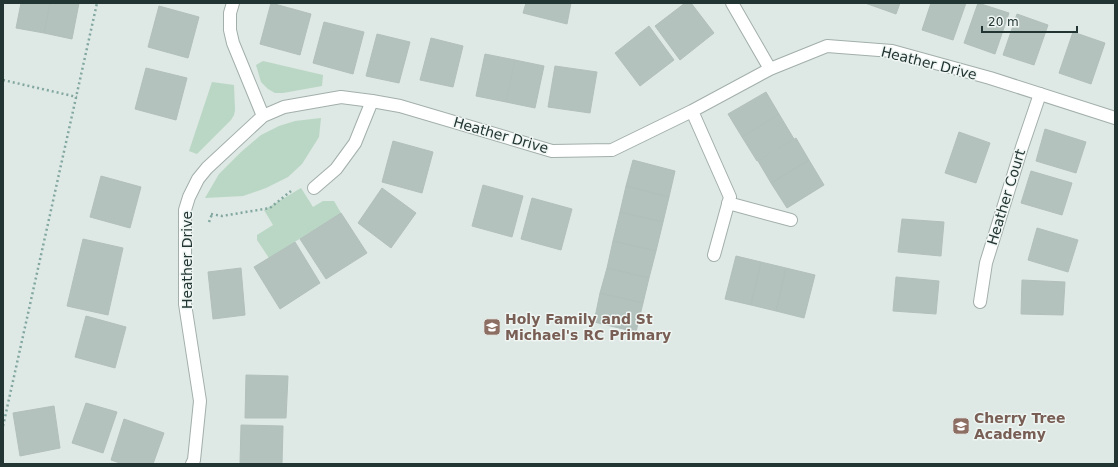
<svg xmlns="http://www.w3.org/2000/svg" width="1118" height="467" viewBox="0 0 1118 467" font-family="'DejaVu Sans',sans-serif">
<rect width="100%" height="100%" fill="#dee8e4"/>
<path fill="#b9d7c4" d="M263,61l60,14 -1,11 -39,7h-8l-7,-4 -7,-7 -5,-17z
M212,82l22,3 1,25 -1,5 -3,5 -34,34 -8,-3z
M321,118l-2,19 -17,27 -14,13 -22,11 -23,8 -38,2 14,-24 22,-22 20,-17 18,-9 16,-5z
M301,188l12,19 10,-6h11l7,12 -72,45 -12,-18v-5l16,-10 -9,-15z"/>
<path fill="#b4c2be" stroke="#b2c0bc" d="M21,3h29l-6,30 -28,-5z
M50,3h29l-7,36 -28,-6z
M271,3l40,11 -11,41 -40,-11z
M526,3h45l-4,21 -44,-11z
M685,3h6l23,30 -34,27 -25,-34z
M865,3h35l-4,11z
M931,3h35l-13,37 -31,-10z
M978,3l31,10 -14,41 -31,-11z
M159,6l40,11 -11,41 -40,-11z
M1017,14l31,11 -14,40 -31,-10z
M324,22l40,10 -11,42 -40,-11z
M649,26l25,34 -34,26 -25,-33z
M1073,32l32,11 -14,41 -32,-11z
M377,34l33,8 -11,41 -33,-7z
M431,38l32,8 -10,41 -33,-7z
M485,54l30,6 -9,42 -30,-6z
M515,60l29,6 -9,42 -29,-6z
M555,66l42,6 -7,41 -42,-6z
M146,68l41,10 -11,42 -41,-11z
M766,92l13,22 -37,23 -14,-23z
M779,114l15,25 -37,22 -15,-24z
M1045,129l41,13 -10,31 -40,-12z
M959,132l31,11 -14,40 -31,-10z
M796,138l13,22 -38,23 -13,-22z
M393,141l40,11 -11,41 -40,-11z
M633,160l42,11 -6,26 -43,-11z
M809,160l15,25 -37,23 -16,-25z
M1031,171l41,12 -10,32 -41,-12z
M101,176l40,11 -11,41 -40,-11z
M483,185l40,11 -11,41 -40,-11z
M626,186l43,11 -6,25 -43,-10z
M382,188l34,25 -25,35 -33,-25z
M532,198l40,11 -11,41 -40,-11z
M620,212l43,10 -7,29 -43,-10z
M341,213l26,40 -41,26 -26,-40z
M902,219l42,3 -3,34 -43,-4z
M1037,228l41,12 -10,32 -40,-12z
M83,239l40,9 -15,67 -41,-9z
M613,241l43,10 -7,27 -42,-10z
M295,242l25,41 -40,26 -26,-42z
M736,256l25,6 -10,43 -26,-6z
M761,262l25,6 -10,43 -25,-6z
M241,268l4,47 -32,4 -5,-47z
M607,268l42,10 -6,25 -43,-10z
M786,268l29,7 -11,43 -28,-7z
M896,277l43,4 -3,33 -43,-3z
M1022,280l43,2 -2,33 -42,-1z
M600,293l43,10 -7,29 -42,-10z
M86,316l40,11 -11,41 -40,-11z
M246,375l42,1 -2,42h-41z
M86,403l31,9 -14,41 -31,-10z
M54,406l6,42 -40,8 -7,-43z
M124,419l40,14 -11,31h-30l-12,-4z
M241,425l42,1 -1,38h-42z"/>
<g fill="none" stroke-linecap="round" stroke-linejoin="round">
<defs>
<path id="service" d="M314,188l22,-19 19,-26 17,-42
M980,302l6,-39 36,-116 18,-53"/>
<path id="minor" d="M233,3l-3,10v17l3,13 30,73
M732,3l38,66
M692,111l38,86 -16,58
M728,203l63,17
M192,464l2,-4 6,-59 -15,-97v-94l4,-13 9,-18 9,-11 56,-52 21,-9 57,-10 31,4 28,5 152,45 60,-1 80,-39 78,-42 57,-23 65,5 98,27 125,40"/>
</defs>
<use href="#service" stroke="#a2afab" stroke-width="14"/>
<use href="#minor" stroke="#a2afab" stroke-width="14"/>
<path stroke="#82a7a0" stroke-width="2.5" stroke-dasharray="2 3" stroke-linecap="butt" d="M3,80l74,17
M211,214l11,2 48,-8 21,-17
M209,222l3,-8
M3,426l94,-423"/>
<use href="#service" stroke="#fff" stroke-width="12"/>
<use href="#minor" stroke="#fff" stroke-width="12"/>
</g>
<defs>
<symbol id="school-square" viewBox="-11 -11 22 22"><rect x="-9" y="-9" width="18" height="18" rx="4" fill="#8d6e63" stroke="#eef5f2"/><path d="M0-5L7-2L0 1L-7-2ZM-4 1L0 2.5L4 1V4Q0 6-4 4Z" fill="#fff"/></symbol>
</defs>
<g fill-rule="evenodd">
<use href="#school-square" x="482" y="317" width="20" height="20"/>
<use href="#school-square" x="951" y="416" width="20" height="20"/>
</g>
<g text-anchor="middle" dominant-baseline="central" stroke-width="3" stroke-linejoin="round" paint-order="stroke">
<g font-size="14" fill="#223532" stroke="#eef5f2">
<text transform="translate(929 63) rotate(14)">Heather Drive</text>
<text transform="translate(501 135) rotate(16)">Heather Drive</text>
<text transform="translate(1006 197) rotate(-73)">Heather Court</text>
<text transform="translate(187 260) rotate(-90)">Heather Drive</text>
</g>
<g font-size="14" font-weight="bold" fill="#785e54" stroke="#eef5f2" text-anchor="start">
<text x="505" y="319">Holy Family and St<tspan x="505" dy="16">Michael's RC Primary</tspan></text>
<text x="974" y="418">Cherry Tree<tspan x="974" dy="16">Academy</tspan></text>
</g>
</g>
<rect width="1118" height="467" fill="none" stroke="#223532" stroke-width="8"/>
<path d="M982 26v6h95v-6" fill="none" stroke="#223532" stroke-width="2"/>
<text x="988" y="26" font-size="12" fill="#223532" stroke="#eef5f2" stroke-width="3" paint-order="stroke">20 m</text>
</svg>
